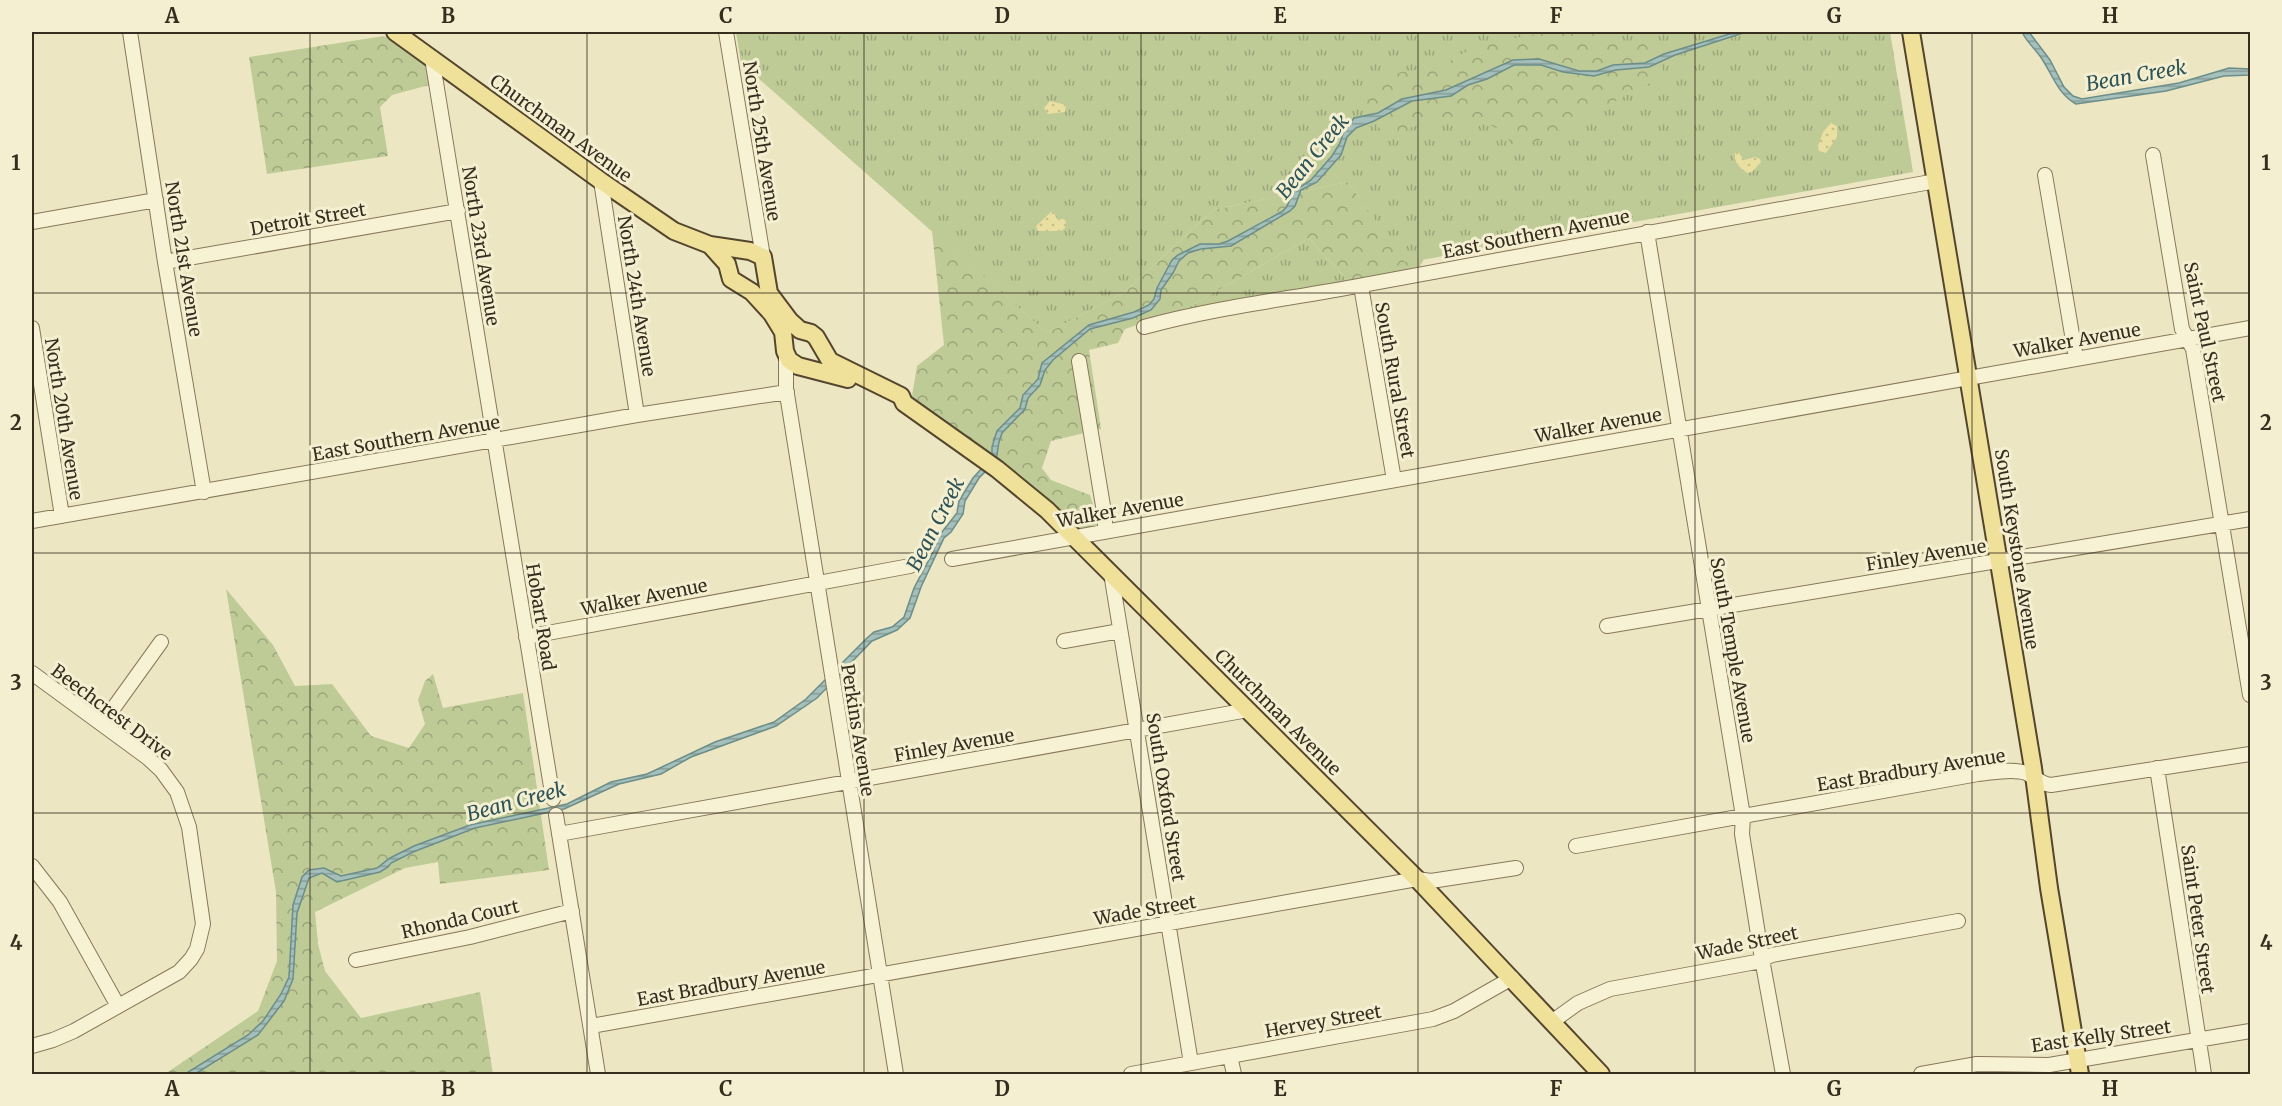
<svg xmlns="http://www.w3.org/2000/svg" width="2282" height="1106" viewBox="0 0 2282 1106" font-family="Merriweather,serif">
<defs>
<pattern id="grass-tufts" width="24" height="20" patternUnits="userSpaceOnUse" patternTransform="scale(1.5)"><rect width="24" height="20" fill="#becb96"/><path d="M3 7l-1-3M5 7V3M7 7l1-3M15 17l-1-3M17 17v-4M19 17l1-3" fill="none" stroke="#9ba57a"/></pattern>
<pattern id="forest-crowns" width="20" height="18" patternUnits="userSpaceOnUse" patternTransform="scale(1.5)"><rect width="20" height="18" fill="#becb96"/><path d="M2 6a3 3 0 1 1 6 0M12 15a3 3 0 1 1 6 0" fill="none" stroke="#9ba57a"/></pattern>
<pattern id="sand-dots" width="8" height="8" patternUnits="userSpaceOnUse" patternTransform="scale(1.5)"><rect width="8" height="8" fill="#e9dfa0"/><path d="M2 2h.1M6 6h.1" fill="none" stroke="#c8c089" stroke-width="1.8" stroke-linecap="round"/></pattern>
<pattern id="water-rules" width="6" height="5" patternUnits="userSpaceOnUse" patternTransform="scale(1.5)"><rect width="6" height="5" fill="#a5c0bb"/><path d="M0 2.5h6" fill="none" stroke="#879c97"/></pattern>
</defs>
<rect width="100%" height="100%" fill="#ede6c2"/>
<path fill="url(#grass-tufts)" d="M736,32h1154l23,140 -508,91 -57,-81 -135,28 -88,82 -78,41 -306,-270z
M1309,238l42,46 -165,28 1,-4z"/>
<path fill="url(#forest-crowns)" d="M1585,32l33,9 39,1 7,34 -148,76c-4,-6 -8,-15 -13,-20 -12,-12 -64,-14 -81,-14l-20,18 -22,-7 -20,-30 13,-14 28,-13 38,-5 34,-19 55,-13z
M384,36l40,22 5,27 -37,10 -12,12 8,49 -121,18 -18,-117z
M1348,182l57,80 19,-3 -5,9 -68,16 -42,-46 -122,70 -62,21 -7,14 -29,7 12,79 -50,12 -9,27 9,12 39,15 10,31 -24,4 -164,-134 5,-30 27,-21 -12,-114 115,102 78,-41 88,-82z
M226,589l47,56 22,41 37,-2 39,52 38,12 16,-24 -7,-24 7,-19 8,-7 10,34 80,-15 26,177 -109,14 -2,-22 -33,6 -90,44 3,32 7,27 36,47 119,-26 13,82h-328l93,-63 19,-50 -1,-69z"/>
<path fill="url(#sand-dots)" d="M1050,101l16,4 -1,7 -17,2 -4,-6z
M1831,123l6,3v11l-11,16 -7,-2 -1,-5 5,-14z
M1738,152l6,8 11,-3 5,2 1,3 -9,10 -5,1c-7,-5 -14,-11 -12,-20z
M1051,212l3,1 3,6h6l3,2 -1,7 -4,3h-23l-2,-5z"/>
<path fill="url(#water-rules)" stroke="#6c8e8a" stroke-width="1.5" d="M1736,32h10l-71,23 -26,12 -33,3 -22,6 -31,-4 -22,-7h-27l-27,14 -19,6 -17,11 -39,5 -38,20 -18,7 -9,9 -6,18 -24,27 -16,8 -6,16 -5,5 -59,35 -30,3 -13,4 -9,8 -6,12 -12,17 -1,9 -9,11 -18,8 -43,11 -37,31 -8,10 -5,15 -12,13 -3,11 -23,24 -3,9 -3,19 -17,17 -14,23 -2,13 -12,18 -7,6 -23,49 -11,31 -13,12 -25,11 -55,57 -41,28 -85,31 -30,17 -42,10 -55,25 -89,19 -62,24 -22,11 -3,4 -8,5 -43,10 -15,-9 -13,5 -12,35 -4,66 -9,22 -26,34 -63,39h-10l63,-39 15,-14 18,-27 8,-17 4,-72 9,-28 7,-7 15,-2 17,8 36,-8 13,-10 24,-12 56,-21 97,-21 44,-22 36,-8 68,-32 59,-20 32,-23 61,-61 7,-6 18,-5 12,-10 10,-29 19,-36 5,-15 19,-24 2,-12 14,-23 19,-21v-10l5,-16 23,-23 3,-13 15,-16 4,-16 47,-38 45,-13 15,-7 5,-6 3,-11 15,-28 6,-5 22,-11h19l9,-3 55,-30 4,-5 7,-15 17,-11 21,-24 8,-13 4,-12 10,-13 24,-5 24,-14 44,-9 67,-30 26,-1 40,12h18l16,-6 32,-2 19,-9z
M2022,32h7l21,28 14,27 9,9 9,3 97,-16 50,-15 21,1v6l-26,1 -58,15 -90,13c-18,-10 -23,-28 -34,-45 -6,-10 -15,-16 -20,-27z"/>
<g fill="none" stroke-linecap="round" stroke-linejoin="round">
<defs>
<path id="minor" d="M130,32l35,230 39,230
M726,32l37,225
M432,58l121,741
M2153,155l29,174 11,20 57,346
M2045,175l31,183
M601,181l36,234
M32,222l124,-22
M1647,232l96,584 -1,18 20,125 21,115
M165,262l293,-51
M1361,286l33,194
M1144,327c72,-20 146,-28 219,-42 191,-35 382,-71 573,-104
M32,328l30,188
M786,355v33l110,686
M1079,361l26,157v13
M32,521l605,-106 150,-23
M952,559l1298,-231
M1111,573l80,490
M1607,626l643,-107
M526,637l384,-71
M1064,641l56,-10
M32,673l116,85 13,12 16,22 12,35 14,97 -6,25 -6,10 -12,13 -105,59 -21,9 -21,6
M102,724l59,-82
M2157,768l47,306
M556,815l42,259
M559,834l689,-124
M1576,846l402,-72c14,-1 34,-6 48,-1 10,4 14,11 25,12l199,-31
M32,866l28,36 58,104
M356,960l114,-23 102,-26
M1553,1021l25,-18 32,-14 146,-27 16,-7 186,-34
M591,1026l826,-147 14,2 85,-13
M1230,1056l4,18
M1131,1074l302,-55 21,-8 58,-33
M1921,1074l56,-10 72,1 201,-34"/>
<path id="major" d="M395,32l206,149 73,50 36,14 40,6 13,6 6,36 21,28 10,9 11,3 5,4 14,24 71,35 3,7 93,66 50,41 370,369 184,195
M1911,32l122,736 16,120 31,186
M710,245l17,19 4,15 21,13 20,22 11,18 2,19 4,9 9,6 50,13"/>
</defs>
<use href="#minor" stroke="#87785a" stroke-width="16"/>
<use href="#major" stroke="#54452e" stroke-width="20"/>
<use href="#minor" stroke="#f8f2d5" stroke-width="14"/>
<use href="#major" stroke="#f0e19a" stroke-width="16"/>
</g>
<path fill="none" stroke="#372d1e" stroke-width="1.5" stroke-opacity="0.55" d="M310,32v1042M587,32v1042M864,32v1042M1141,32v1042M1418,32v1042M1695,32v1042M1972,32v1042M32,293h2218M32,553h2218M32,813h2218"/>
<g text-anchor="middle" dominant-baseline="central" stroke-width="6" stroke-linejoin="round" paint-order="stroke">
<g font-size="18" fill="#372d1e" stroke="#f5efd2">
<text transform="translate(561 128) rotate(36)">Churchman Avenue</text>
<text transform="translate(762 141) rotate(81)">North 25th Avenue</text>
<text transform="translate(308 219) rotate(-10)">Detroit Street</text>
<text transform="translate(1536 234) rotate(-11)">East Southern Avenue</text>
<text transform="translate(481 246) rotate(81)">North 23rd Avenue</text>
<text transform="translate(184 259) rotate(81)">North 21st Avenue</text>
<text transform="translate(637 296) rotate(81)">North 24th Avenue</text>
<text transform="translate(2205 332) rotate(78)">Saint Paul Street</text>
<text transform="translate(2077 340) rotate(-10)">Walker Avenue</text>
<text transform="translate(1395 380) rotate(80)">South Rural Street</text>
<text transform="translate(64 419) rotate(81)">North 20th Avenue</text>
<text transform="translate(1598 425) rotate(-10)">Walker Avenue</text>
<text transform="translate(406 438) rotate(-10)">East Southern Avenue</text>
<text transform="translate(1120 510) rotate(-10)">Walker Avenue</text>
<text transform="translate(2017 549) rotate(81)">South Keystone Avenue</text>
<text transform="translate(1926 555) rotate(-9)">Finley Avenue</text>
<text transform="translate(644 597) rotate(-11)">Walker Avenue</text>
<text transform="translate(541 617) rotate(81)">Hobart Road</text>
<text transform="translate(1733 650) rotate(80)">South Temple Avenue</text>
<text transform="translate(112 712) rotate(37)">Beechcrest Drive</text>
<text transform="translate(1278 712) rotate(45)">Churchman Avenue</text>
<text transform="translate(858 730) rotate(81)">Perkins Avenue</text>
<text transform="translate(954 745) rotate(-10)">Finley Avenue</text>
<text transform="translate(1911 770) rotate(-9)">East Bradbury Avenue</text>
<text transform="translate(1166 797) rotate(81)">South Oxford Street</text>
<text transform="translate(1145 910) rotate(-10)">Wade Street</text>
<text transform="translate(460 919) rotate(-13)">Rhonda Court</text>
<text transform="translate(2198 919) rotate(82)">Saint Peter Street</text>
<text transform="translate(1747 943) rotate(-12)">Wade Street</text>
<text transform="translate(731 983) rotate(-10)">East Bradbury Avenue</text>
<text transform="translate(1323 1021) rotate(-10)">Hervey Street</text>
<text transform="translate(2101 1036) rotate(-8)">East Kelly Street</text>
</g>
<g font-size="20" font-style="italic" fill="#2d5356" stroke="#f5efd2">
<text transform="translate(2136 75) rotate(-10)">Bean Creek</text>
<text transform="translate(1312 156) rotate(-51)">Bean Creek</text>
<text transform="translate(935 524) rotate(-63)">Bean Creek</text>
<text transform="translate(516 801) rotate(-15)">Bean Creek</text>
</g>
</g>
<rect width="2282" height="1106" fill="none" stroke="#f5efd2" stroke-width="66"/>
<rect x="33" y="33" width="2216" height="1040" fill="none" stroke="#372d1e" stroke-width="2"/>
<g font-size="20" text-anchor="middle" font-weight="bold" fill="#372d1e">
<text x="172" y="23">A</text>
<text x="448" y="23">B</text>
<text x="726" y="23">C</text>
<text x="1002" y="23">D</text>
<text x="1280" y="23">E</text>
<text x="1556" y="23">F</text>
<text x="1834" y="23">G</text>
<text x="2110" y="23">H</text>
<text x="16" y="170">1</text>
<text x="2266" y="170">1</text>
<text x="16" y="430">2</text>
<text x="2266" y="430">2</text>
<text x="16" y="690">3</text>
<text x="2266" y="690">3</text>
<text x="16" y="950">4</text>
<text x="2266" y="950">4</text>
<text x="172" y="1096">A</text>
<text x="448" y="1096">B</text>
<text x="726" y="1096">C</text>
<text x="1002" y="1096">D</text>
<text x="1280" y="1096">E</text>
<text x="1556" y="1096">F</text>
<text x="1834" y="1096">G</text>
<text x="2110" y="1096">H</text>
</g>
</svg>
